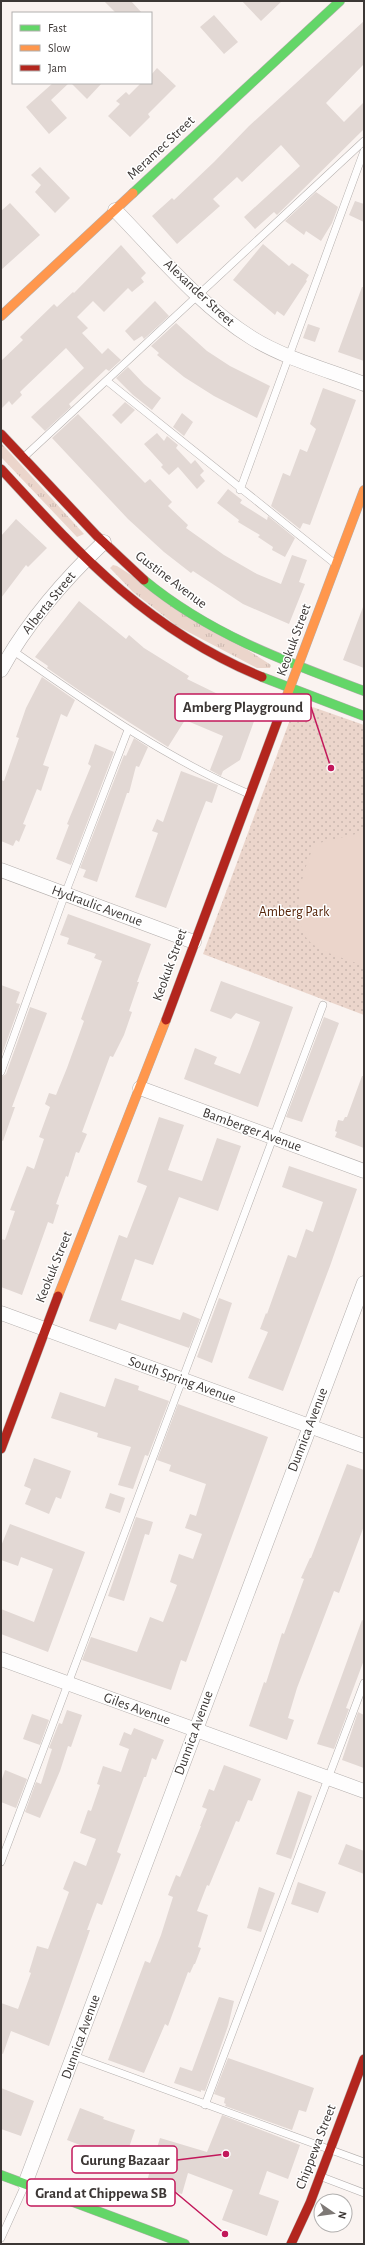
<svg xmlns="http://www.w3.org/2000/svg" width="365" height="2245" viewBox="0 0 365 2245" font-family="'Alegreya Sans',sans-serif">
<defs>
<pattern id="grass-tufts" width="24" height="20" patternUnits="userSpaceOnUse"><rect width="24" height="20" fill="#ebd5cb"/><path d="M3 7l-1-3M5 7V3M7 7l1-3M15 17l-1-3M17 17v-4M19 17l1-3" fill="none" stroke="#cab7af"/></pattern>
<pattern id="park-dots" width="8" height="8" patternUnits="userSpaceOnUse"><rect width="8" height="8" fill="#ebd5cb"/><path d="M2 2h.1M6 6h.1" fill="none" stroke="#cab7af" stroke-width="1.8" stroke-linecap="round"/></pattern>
</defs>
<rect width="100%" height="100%" fill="#faf3f0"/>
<path fill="url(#grass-tufts)" d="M1,443l83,91 -7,3 -76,-80z
M113,565l4,1 154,99 -1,3h-13l-80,-42 -44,-34 -23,-24z"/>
<path fill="url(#park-dots)" d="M304,704l60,21v290l-161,-61 91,-245 4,-4z"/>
<path fill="#ebd5cb" d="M364,832v134c-16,-7 -40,-12 -53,-23 -24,-22 -8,-75 4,-99z"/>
<path fill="#e2d8d4" d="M104,1h27l11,12h-26z
M242,1h40l-21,20z
M214,15l24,27 -14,12 -24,-27z
M364,21v43l-38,39 18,19 20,-20v27l-87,86 -3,-3 -19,17 -11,-12 56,-51 -19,-21 -39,37 -5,-5 -24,22 7,7 -43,38 -25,-28 20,-18 2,2 40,-38 35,-36z
M157,68l19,18 -28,28 2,3 -20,20 -22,-21 12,-12 -4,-3 10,-9 3,3 12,-12h10v-8z
M53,83h16l-18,17 16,18 -18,16 -23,-27z
M71,83h31l-15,16z
M40,167l30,31 -15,15 -20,-21 6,-7 -10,-10z
M316,192l22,15 -6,16 -11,18 -15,-10 -2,4 -19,-14z
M355,201l9,3v18l-15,-7z
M10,203l30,32 -39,35v-59z
M263,244l26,22 3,-3 17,12 -3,5 1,1 -23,35 -7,-5 -2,4 -42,-35z
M121,245l25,28 -5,5 3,4 -12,10 -4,-4 -24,24 -11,-11 -16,16 11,11 -6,5 20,21 6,-6 13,12 -12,11 -3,-2 -37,35 2,3 -26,24 -14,-14 53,-49 -18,-20 -42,40 -4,4 2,3 -10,10 -3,-4 -8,8v-48l22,-21 -3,-3 34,-33 3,3 16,-15 1,1z
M362,287h2v74l-26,-9z
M155,301l14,15 -25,23 -2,-3 -8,5 -9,-10z
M176,323l31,28 23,15 40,20 -13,32 -43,-22 -30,-19 -27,-22 2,-2 -8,-7z
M308,324l12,4 -5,14 -12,-4z
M128,367l16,17 17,14 -9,12 -19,-15 -17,-17z
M323,388l33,12 -46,125 -7,-2 -3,6 -29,-23 12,-33 7,3 10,-27 7,3 9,-23 -6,-5z
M125,402l10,8 -14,14 -9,-9z
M182,413l11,9 -9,14 -11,-9z
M78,414l66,68 1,1 5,-4 22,23 -4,4 20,19 -2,3 38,27 33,19 24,10 11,-29 15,5 -8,22 6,2 -16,40 -46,-20 -50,-33 -2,2 -27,-21 -36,-33 -76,-81z
M157,433l7,8 3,-5 11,9 -2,3 15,16 4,-4 9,11 -4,4 5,6 -8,8 -19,-22 -9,8 -8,-8 2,-2 -19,-21z
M228,489l14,11 -2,3 27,17 1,-4 27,22 -10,19 -13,-7 1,-3 -15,-10 2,-2 -22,-13 1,-2 -22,-17z
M16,519l31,29 -19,19 -2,-2 -25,33v-62z
M79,601l47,38 3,-4 15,13 45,28 -2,3 43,21 -1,2 28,11 -17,47 -17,11 -2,5 -2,-1 -9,-5 13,-34 -38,-16 -17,27 -88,-56 -33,-23 1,-2 -13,-9z
M363,607l1,1v60l-21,-8z
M42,677l33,23 -8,17 -6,-3 -18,51 6,2 -8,24 -4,-2 -14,35 3,1 -7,17 -3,-2 -3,6 -12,-5v-61l3,1 15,-43 -3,-1 10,-29z
M134,738l14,9 -9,20 -3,-1 -7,27h-2l-30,89 -14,-5 3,-7 -6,-2 44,-113 2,1z
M95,744l19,8 -43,113 -15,-6 13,-34 -2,-1 24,-58 -3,-2z
M181,771l37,14 -6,18 -6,-2 -9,23 -31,84 -31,-11 23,-64 -6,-2 5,-12 6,3z
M68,914l83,30 -14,38h2l-10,29 3,1 -8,23 -11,22 -3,-1 -28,76 5,2 -8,19 -3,-1 -8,25 -2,-1 -10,28 3,1 -6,19 -5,-2 -26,73 -21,-8v-48l4,1 10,-29 -5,-1 17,-44 7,3 10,-30 -5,-2 11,-30 -5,-3 4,-11 7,2 11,-27 17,-47 -3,-2 21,-58 -8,-3 2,-4 -29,-10 2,-6 -9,-3z
M221,981l72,26 -35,100 -74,-28 11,-31 22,9 -3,7 26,10 10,-25 10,-27 -24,-9 -5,6 -21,-8z
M1,985l19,7 -4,11 4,1 -19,53z
M30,1007l17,6 -35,94h3l-12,34 -2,-1v-63l5,-3z
M324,1017l15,6 -37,99 -16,-5z
M362,1076h2v72l-29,-11 2,-5 -2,-1 3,-11 5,1 2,-4h2z
M159,1117l25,8 -16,45 34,11 15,-43 24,8 -23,65 -39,-14 -26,68 -18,-6 -14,41 59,20 3,-8 17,7 -11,29 -70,-25 -3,7 -27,-9 30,-86 8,3 20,-52 -10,-4z
M289,1166l68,23 -27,77 -47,125 -35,-13 20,-46 -8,-3 6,-16 1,1 21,-59 8,3 10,-29 7,3 10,-30 -41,-15z
M219,1298l13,5 -20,60 -15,-6z
M115,1378l24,8 -1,4 31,11 -21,55 -3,-1 -12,34 -15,-4 13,-38 -34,-10 1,-4 -47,-15 9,-26 45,15z
M178,1404l90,33 -82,225 -5,-2 -10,30 -89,-30 9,-23 46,15 13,-35 13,5 14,-37 -7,-3 9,-28 14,5 9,-25 -17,-6 5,-14 6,2 10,-32 -37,-13 2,-6 -14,-5z
M34,1458l37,13 -10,28 -5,-2 -7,17 -24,-10 6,-15 -7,-3z
M347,1464l17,6v56l-25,67 -5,-2 -37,97 -9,30 6,2 -7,20 -38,-14 15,-44 2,1 16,-50 2,1 20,-55 -3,-1 9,-20h1z
M110,1493l15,5 -5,15 -15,-5z
M136,1517l17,5 -4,13 -4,-1 -21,67 -16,-5z
M10,1524l75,28 -37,100 -47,-18v-25l33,13 19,-53 -32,-12 -3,9 -17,-6v-14z
M362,1620l2,1v39l-18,48 3,1 -15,40 -17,-5z
M67,1710l15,5 -11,32 -3,-1 -8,25 -20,47 -15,-6 11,-30 5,2 11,-35 -3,-1 10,-25 3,1z
M358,1712l6,3v53l-22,-8z
M32,1714l17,6 -9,25 -17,-6z
M134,1728l30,12 -8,20 -4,-2 -6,19h-2l-27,75 4,2 -19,51 -5,-2 -10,27h3l-41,116 -38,-15 -8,23 -2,-1v-50l17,6 13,-36 -2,-1 8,-26 11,3 21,-57 -6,-3 11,-28 12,5 10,-27 -16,-6 8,-23 3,1 9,-26 -3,-1 6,-18 18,6 8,-23 -10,-4 5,-13 7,3z
M224,1765l37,14 -9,22 -4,-1 -9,22 -3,-1 -27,65 -2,-1 -10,26 11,4 -10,32 3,1 -6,16h-1l-4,9 -2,-1 -20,54 -3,-2 -21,49 -36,-13 37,-99 5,2 11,-28 12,-38 -5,-2 8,-20 4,2 21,-51h-1l7,-17 -5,-2 7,-18 5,2z
M5,1770l22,9 -11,29 -15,-6v-20z
M298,1791l14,5 -21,63 -15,-5z
M346,1844l18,7v23l-26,-10z
M298,1882l28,10 -8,21 -27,-9z
M259,1887l16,6 -14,39 -14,-4z
M219,1997l15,4 -6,25 -23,65 -4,-1v2l-27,-9 6,-16 12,4z
M228,2058l86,30 -8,24 -7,-2 -7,20 -67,-24 1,-2 -2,-1 1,-5 -11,-4z
M1,2088l33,13 -13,35 -20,-7z
M80,2108l24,9 -1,2 32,11 -11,32 -57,-22z
M222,2115l78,30 -12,34 -21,-8 -8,23 20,7 -12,35 -45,-16 11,-30 -45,-17 -6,21 -36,-10 14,-46 47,14z"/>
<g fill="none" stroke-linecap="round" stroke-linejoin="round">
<defs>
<path id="lane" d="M107,381l227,182
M24,457l340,-316
M240,490l124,-339
M12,650c76,53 151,107 237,144
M1,1072l64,-178 63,-164
M1,1862l322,-857
M74,2056l290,106
M205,2105l159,-422
M322,2177l42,16
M1,2238l24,-53"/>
<path id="street" d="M115,210c43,44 84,95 137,128 32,20 76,32 112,46
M1,670c26,-47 64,-91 103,-128
M1,870l193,72
M140,1088l224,83
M1,1313l363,133
M1,1659l363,132
M25,2184l339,-901"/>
<path id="fast" d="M133,193l207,-192
M144,580c65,54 142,82 220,111
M262,677l102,39
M1,2175l184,69"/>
<path id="slow" d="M1,316l132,-123
M280,714l84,-224
M58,1296l108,-276"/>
<path id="jam" d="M1,434l96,102 47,44
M1,469c81,88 147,161 261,208
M166,1020l114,-306
M1,1449l57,-153
M291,2244l19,-41 54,-144"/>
</defs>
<use href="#lane" stroke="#b4afad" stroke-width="8"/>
<use href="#street" stroke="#b4afad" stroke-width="15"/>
<use href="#fast" stroke="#b4afad" stroke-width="10"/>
<use href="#slow" stroke="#b4afad" stroke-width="10"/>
<use href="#jam" stroke="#b4afad" stroke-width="10"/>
<use href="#lane" stroke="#fefdfd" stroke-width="7"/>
<use href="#street" stroke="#fefdfd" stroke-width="14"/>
<use href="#fast" stroke="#63d668" stroke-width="9"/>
<use href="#slow" stroke="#ff974d" stroke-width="9"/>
<use href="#jam" stroke="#b3261e" stroke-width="9"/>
</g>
<g text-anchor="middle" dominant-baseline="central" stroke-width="3" stroke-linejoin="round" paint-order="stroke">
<g font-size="14" fill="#3c3735" stroke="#fff">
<text transform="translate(161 148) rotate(-43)">Meramec Street</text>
<text transform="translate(199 293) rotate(43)">Alexander Street</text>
<text transform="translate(171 580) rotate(37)">Gustine Avenue</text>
<text transform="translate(49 603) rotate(-51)">Alberta Street</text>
<text transform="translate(294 640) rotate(-70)">Keokuk Street</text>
<text transform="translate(97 906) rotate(20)">Hydraulic Avenue</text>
<text transform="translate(170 965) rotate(-70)">Keokuk Street</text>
<text transform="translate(252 1130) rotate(20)">Bamberger Avenue</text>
<text transform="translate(54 1267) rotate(-68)">Keokuk Street</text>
<text transform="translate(182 1380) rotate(20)">South Spring Avenue</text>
<text transform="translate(308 1430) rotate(-69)">Dunnica Avenue</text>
<text transform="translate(137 1709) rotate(20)">Giles Avenue</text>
<text transform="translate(194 1733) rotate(-70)">Dunnica Avenue</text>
<text transform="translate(81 2037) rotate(-70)">Dunnica Avenue</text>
<text transform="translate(316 2147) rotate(-69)">Chippewa Street</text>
</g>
<g font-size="14" fill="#552409" stroke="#fff">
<text x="294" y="912">Amberg Park</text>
</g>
</g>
<path fill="none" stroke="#c2185b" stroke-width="1.5" d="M331 768L311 707M226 2154L177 2160M225 2234L175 2192"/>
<g fill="#c2185b" stroke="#fff" stroke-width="1.5">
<circle cx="331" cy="768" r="4"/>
<circle cx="226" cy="2154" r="4"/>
<circle cx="225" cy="2234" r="4"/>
</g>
<g fill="#fff" stroke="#c2185b" stroke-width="1.5">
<rect x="175" y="694" width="136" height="27" rx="4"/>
<rect x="72" y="2146" width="105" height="27" rx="4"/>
<rect x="27" y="2179" width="148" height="27" rx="4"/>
</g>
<g font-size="15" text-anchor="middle" font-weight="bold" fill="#3c3735">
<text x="243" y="712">Amberg Playground</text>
<text x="125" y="2165">Gurung Bazaar</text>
<text x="101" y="2198">Grand at Chippewa SB</text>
</g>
<rect width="365" height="2245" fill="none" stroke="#3c3735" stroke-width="4"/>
<rect x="12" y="12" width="140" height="72" fill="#ffffff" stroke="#b1afae"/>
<rect x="20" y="25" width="20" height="6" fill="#63d668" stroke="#b1afae"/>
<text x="48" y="32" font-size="12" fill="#3c3735">Fast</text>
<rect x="20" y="45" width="20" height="6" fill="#ff974d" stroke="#b1afae"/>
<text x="48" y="52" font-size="12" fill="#3c3735">Slow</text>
<rect x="20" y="65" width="20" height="6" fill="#b3261e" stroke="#b1afae"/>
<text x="48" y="72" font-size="12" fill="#3c3735">Jam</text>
<g transform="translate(333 2213) rotate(103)"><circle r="19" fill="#ffffff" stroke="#b1afae"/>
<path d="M0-3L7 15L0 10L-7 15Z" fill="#7e7976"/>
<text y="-6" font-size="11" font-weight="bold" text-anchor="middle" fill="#3c3735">N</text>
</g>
</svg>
